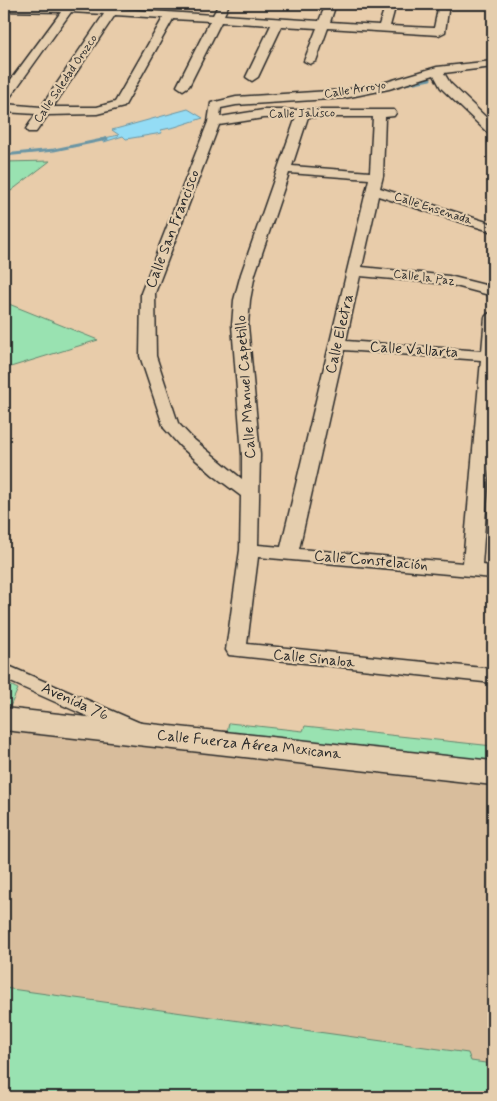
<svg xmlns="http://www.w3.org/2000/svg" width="497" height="1101" viewBox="0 0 497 1101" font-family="Mynerve,sans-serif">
<rect width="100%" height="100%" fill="#e8ccaa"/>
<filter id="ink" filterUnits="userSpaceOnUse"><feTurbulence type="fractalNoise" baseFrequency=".02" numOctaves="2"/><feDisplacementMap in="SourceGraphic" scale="10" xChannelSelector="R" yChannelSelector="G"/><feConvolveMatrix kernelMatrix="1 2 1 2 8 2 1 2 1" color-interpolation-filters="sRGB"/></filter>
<g filter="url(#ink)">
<path fill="#d8bd9c" d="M4,731l489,55v311h-489z"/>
<path fill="#99e2b1" stroke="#62866e" d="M50,161l-43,33 -3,12v-44z
M4,302l94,38 -94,29z
M4,682l14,7 -10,22 -4,-1z
M229,723l74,8 2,-5 188,20v15l-266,-29z
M4,988l464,65 3,8 22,3v33h-489z"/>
<path fill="#94dcf5" stroke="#6a95a4" d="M188,109l15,9 -28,9 -14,3 1,3 -36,6 -3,-3 -19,6 -4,-3 19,-4 -7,-5z"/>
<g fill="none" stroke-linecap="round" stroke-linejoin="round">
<path stroke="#6a95a4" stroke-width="3" d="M472,69l21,-2
M400,85l30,-6
M4,155l50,-5 53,-11"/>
<defs>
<path id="minor" d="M67,4h10l-1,2 33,2 3,-4h10l-3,5 94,6 6,-11h10l-5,11 95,6 7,-17h10l-6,18 49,3 7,-21h10l-6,22 44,2 5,-24h10l-4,28 -6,3 -111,-7 -12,33 -6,3 -6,-3 13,-33 -35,-2 -24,51 -6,4 -6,-4 25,-52 -50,-3 -32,64 -6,4 -6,-4 33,-65 -37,-2 -49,88 -27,7 -49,1 -12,17h-8l-2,-3 10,-15 -32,-2v-8l37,3 63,-93 -33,-2 -63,88 -4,1v-12l57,-77 -57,-1v-6l61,1zM115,15l48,3 -48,84 -18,5h-44z
M493,61v6l-49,6 6,10 43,41v11l-4,-1 -48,-46 -7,-13 -45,14 -44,9 -109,7 -15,3 -1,9 43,-7h131l2,3 -2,3 -9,1 -2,59 -3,12 113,36v8l-115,-36 -16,71 87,9 44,11v9l-45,-12 -88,-8 -14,65 136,10 3,-34 3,-3 5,-2v103l-11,150 11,1v12l-235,-21 -11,87 246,25v14l-264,-28 -3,-5 14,-100 1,-54 -28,-21 -33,-29 -16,-18 -24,-72 1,-63 67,-171 3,-19 25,-6 109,-7 38,-7 54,-16zM296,117l-55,157 -7,26 -2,25 10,130v24l-50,-41 -14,-15 -22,-67 -1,-63 64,-168 44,-7zM308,117h65l-3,55 -78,-6zM289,173l80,6 -88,368 -23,-2 2,-90 -12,-130 2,-25 5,-26zM344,350l137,10 -18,203 -164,-14z
M4,664l141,61 3,5 -3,5 -8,3 -8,-3 -125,-56z"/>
<path id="secondary" d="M4,708l489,53v24l-489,-55z"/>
</defs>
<use href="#minor" stroke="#2b2b2b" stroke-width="3"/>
<use href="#secondary" stroke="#2b2b2b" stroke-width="3"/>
<use href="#minor" fill="#e5ceae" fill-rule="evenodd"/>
<use href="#secondary" fill="#e5ceae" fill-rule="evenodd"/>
</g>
</g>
<g text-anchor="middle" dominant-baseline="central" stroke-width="4.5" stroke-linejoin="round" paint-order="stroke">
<g font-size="12" fill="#2b2b2b" stroke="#e5ceae">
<text transform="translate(66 79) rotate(-56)">Calle Soledad Orozco</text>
<text transform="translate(355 90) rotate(-9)">Calle Arroyo</text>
<text transform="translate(302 114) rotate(-1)">Calle Jalisco</text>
<text transform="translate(433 209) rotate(18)">Calle Ensenada</text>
<text transform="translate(424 278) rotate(7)">Calle la Paz</text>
</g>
<g font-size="15" fill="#2b2b2b" stroke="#e5ceae">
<text transform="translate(173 229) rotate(-69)">Calle San Francisco</text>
<text transform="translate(340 334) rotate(-77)">Calle Electra</text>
<text transform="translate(414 350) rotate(4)">Calle Vallarta</text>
<text transform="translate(246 387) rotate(-94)">Calle Manuel Capetillo</text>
<text transform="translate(371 561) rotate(5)">Calle Constelación</text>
<text transform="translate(314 659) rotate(6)">Calle Sinaloa</text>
<text transform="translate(75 702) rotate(24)">Avenida 76</text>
<text transform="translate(249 745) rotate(6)">Calle Fuerza Aérea Mexicana</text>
</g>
</g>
<rect width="497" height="1101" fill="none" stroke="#e5ceae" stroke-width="20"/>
<rect x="10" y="10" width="477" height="1081" fill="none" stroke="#2b2b2b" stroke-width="2" filter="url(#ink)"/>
</svg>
